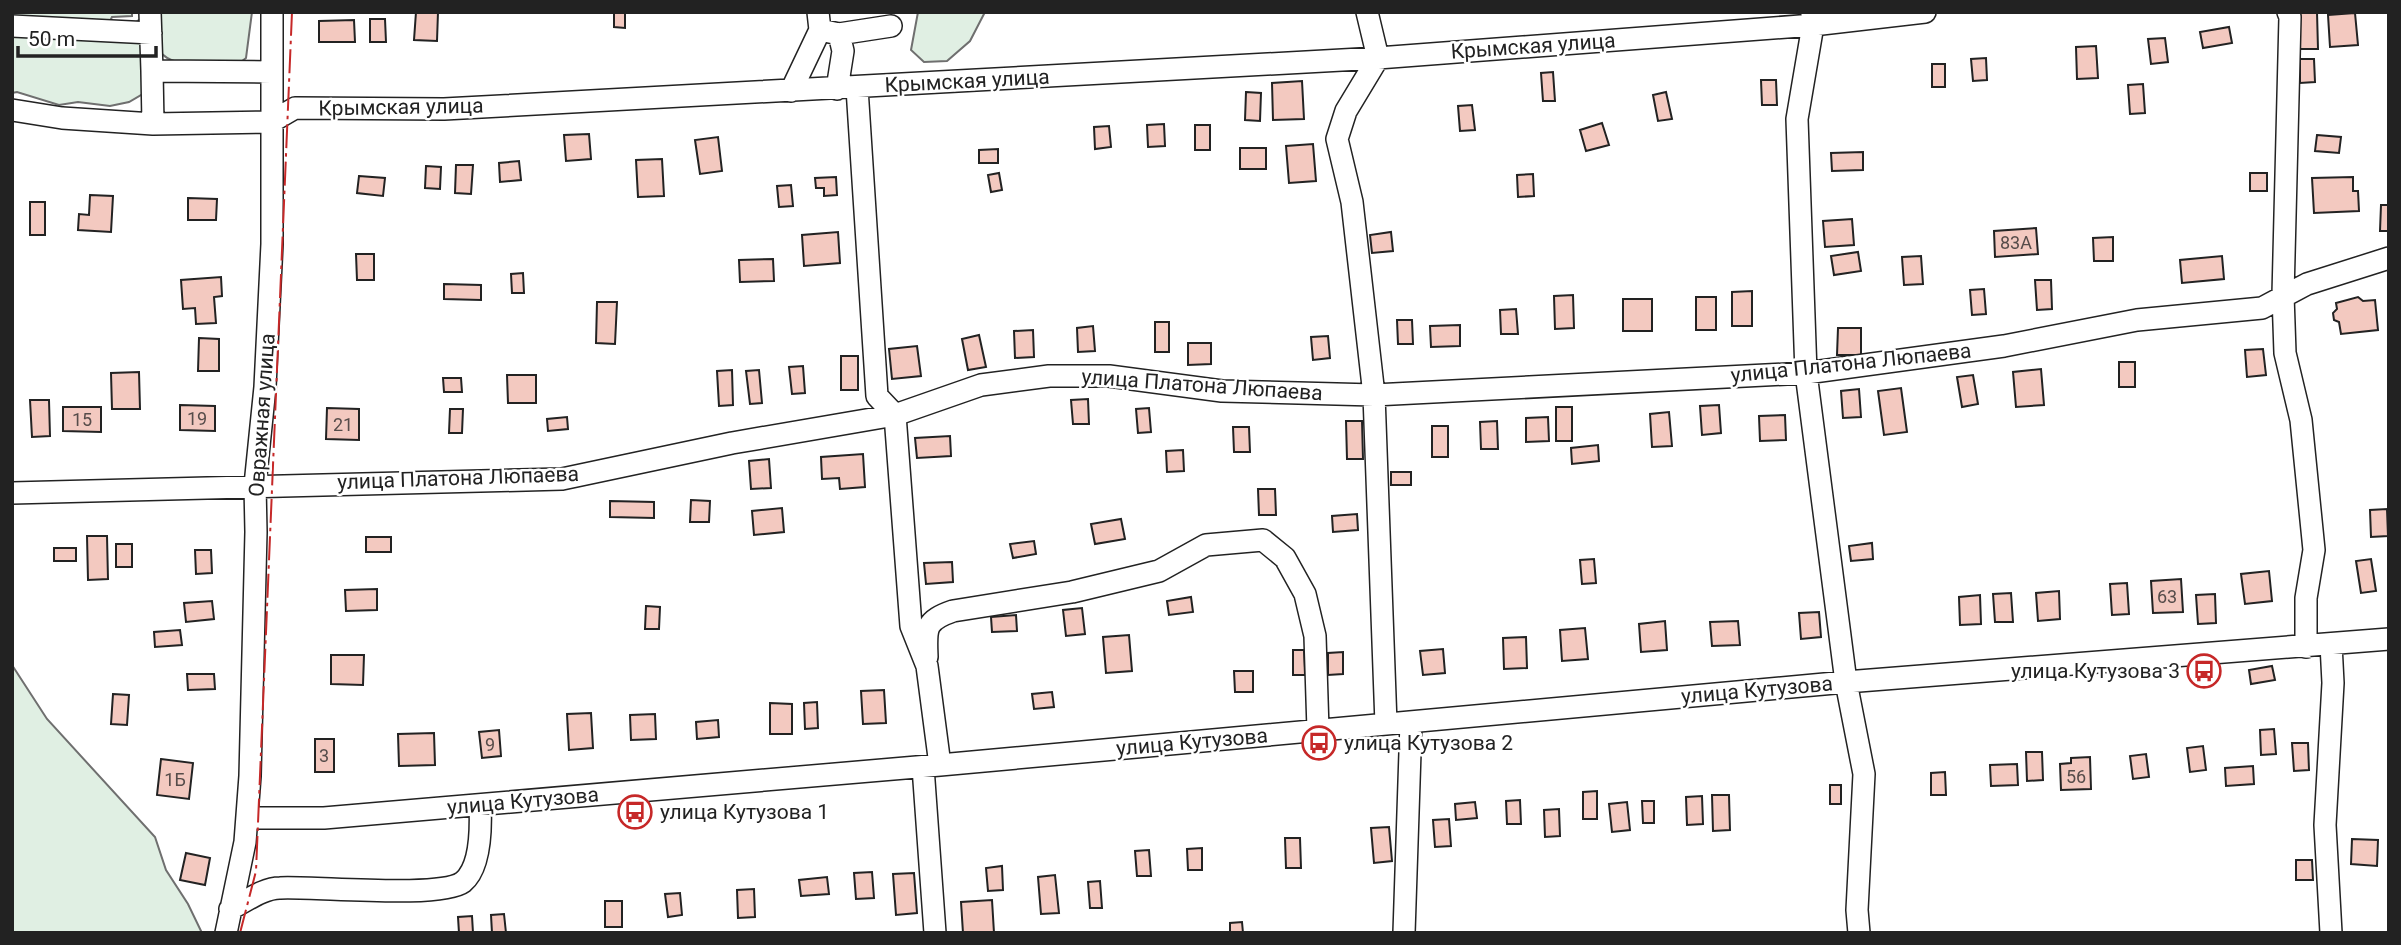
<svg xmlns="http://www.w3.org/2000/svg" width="2401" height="945" viewBox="0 0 2401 945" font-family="Roboto,sans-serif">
<rect width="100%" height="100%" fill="#fff"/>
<path fill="#e0efe3" stroke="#6f6f6f" stroke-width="2" d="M12,12h120v4l-20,1 -4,8 23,1 18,-14h103l-6,46 -9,7c-8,-1 -15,-4 -23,-4 -23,1 -40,8 -57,-12l-11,43 -17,10 -19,4 -32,-4 -19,3 -42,-13 -5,1z
M918,12h67l-15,29 -23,20 -23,1 -13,-12z
M12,665l35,54 108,118 11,33 22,34 14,29h-190z"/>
<path fill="#f3c9c0" stroke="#222" stroke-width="2" d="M416,12h22l-1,29 -23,-1z
M614,12h11v16l-11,-1z
M2299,12h18l1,37h-18z
M2355,13l3,32 -28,2 -2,-32z
M370,19h15l1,23h-16z
M354,20l1,22h-36v-21z
M2229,27l3,16 -29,5 -3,-16z
M2165,38l3,24 -17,2 -3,-25z
M2096,46l2,32 -21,1 -1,-32z
M1986,58l1,22 -14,1 -2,-22z
M2300,59h14l1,23 -15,1z
M1932,64h13v23h-13z
M1553,72l2,29h-12l-2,-28z
M1761,80h15l1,25h-15z
M1302,81l2,38 -31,1 -1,-37z
M2143,84l2,29 -15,1 -2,-29z
M1246,92l15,1 -1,28 -15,-1z
M1666,92l6,27 -14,2 -5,-26z
M1472,105l3,25 -15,1 -2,-25z
M1602,123l7,22 -23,6 -6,-21z
M1164,124l1,22 -17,1 -1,-22z
M1195,125h15v25h-15z
M1109,126l2,21 -16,2 -1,-22z
M589,134l2,25 -25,2 -2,-26z
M2317,135l24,2 -2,16 -24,-2z
M718,137l4,34 -22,3 -5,-34z
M1313,144l3,37 -27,2 -3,-37z
M1240,148h26v21h-26z
M998,149v14h-19v-13z
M1863,152v18l-31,1 -1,-18z
M662,159l2,37 -26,1 -2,-37z
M519,161l2,19 -21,2 -1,-19z
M456,165h17l-2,29 -16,-1z
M426,166l15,1 -1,22 -15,-1z
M999,173l3,17 -11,2 -3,-17z
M2250,173h17v18h-17z
M1533,174l1,22 -16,1 -1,-22z
M359,176l26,2 -2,18 -26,-3z
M836,177l1,18 -13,1v-8h-8l-1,-10z
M2353,177v14h5l1,20 -45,2 -2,-35z
M791,185l2,21 -14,1 -2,-21z
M90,195l23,1 -2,36 -33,-2 1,-16 10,1z
M188,198l29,1 -1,21h-28z
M30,202h15v33h-15z
M2381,205h8v26h-9z
M1852,219l2,26 -29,2 -2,-26z
M2036,228l2,26 -43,3 -1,-26z
M838,232l2,31 -36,3 -2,-31z
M1391,232l2,19 -21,2 -2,-18z
M2113,237v24h-19l-1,-23z
M1858,252l3,19 -27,4 -3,-19z
M356,254h18v26h-17z
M1921,256l2,28 -19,1 -2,-28z
M2222,256l2,23 -42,4 -2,-23z
M773,259l1,22 -34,1 -1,-22z
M523,273l1,20h-12l-1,-19z
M221,277l1,19 -8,1 2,26 -20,1 -1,-16 -12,1 -2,-29z
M2035,280h16l1,29 -15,1z
M444,284l37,1v15l-37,-1z
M1984,289l2,25 -14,1 -2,-25z
M1752,291v35h-20v-34z
M1573,295l1,33 -19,1 -1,-33z
M1696,297h20v33h-20z
M2358,297l5,4 12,-1 3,30 -37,4 -2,-12 -5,-2 -1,-7 4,-4 -1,-6z
M1623,299h29v32h-29z
M597,302h20l-2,42 -19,-1z
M1516,309l2,25h-17l-1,-24z
M1397,320h15l1,24h-15z
M1155,322h14v30h-14z
M1460,325v21l-29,1 -1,-21z
M1093,326l2,25 -17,1 -1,-24z
M1838,328h23v27h-24z
M1033,330l1,27 -19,1 -1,-27z
M979,335l7,32 -18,3 -6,-31z
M1328,336l2,22 -17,2 -2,-23z
M199,338l20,1v32h-21z
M1188,343h23v21l-23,1z
M917,346l4,30 -29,3 -3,-30z
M2263,349l3,26 -19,2 -2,-27z
M841,356h17v34h-17z
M2119,362h16v25h-16z
M803,366l2,27 -13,1 -3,-27z
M2041,369l3,36 -28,2 -3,-35z
M732,370l1,35 -14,1 -2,-35z
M759,370l3,33 -12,1 -4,-33z
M139,372l1,37h-28l-1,-36z
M507,375h29v28h-28z
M1973,375l5,29 -16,3 -5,-30z
M443,378h18l1,14h-18z
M1901,388l6,44 -23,3 -6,-44z
M1859,389l2,28 -18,1 -2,-27z
M1088,399l1,25h-16l-2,-24z
M30,400h19l1,36 -18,1z
M180,405l35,1v25l-35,-1z
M1719,405l2,28 -19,2 -2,-29z
M63,407h38v25l-38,-1z
M1556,407h16v34h-16z
M327,408l32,1v31l-33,-1z
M1149,408l2,24 -13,1 -2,-24z
M450,409h13l-1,24h-13z
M1669,412l3,34 -20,1 -2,-33z
M1785,415l1,25 -26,1 -1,-25z
M567,417l1,12 -20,2 -1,-12z
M1548,417l1,24 -23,1v-24z
M1346,421h16l1,38h-16z
M1497,421l1,28h-17l-1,-27z
M1432,426h16v31h-16z
M1233,427h16l1,25h-16z
M950,436l1,20 -34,2 -2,-20z
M1598,445l1,16 -27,3 -1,-16z
M1183,450l1,21 -17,1 -1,-21z
M863,454l2,33 -25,2 -1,-11 -17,1 -1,-22z
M769,459l2,29 -20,1 -2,-28z
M1391,472h20v13h-20z
M1258,489h17l1,26h-17z
M691,500l19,1 -1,21h-19z
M610,501l44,1v16l-44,-1z
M782,508l2,24 -30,3 -2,-24z
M2387,509l1,27 -17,1 -1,-27z
M1357,514l1,16 -25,2 -1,-16z
M1121,519l4,20 -30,5 -4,-20z
M87,536h20l1,43 -20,1z
M366,537h25v15h-25z
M1034,541l2,13 -23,4 -3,-14z
M1872,543l1,16 -22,2 -2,-15z
M116,544h16v23h-16z
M54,548h22v13h-22z
M195,550h16l1,23 -16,1z
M1594,559l2,24 -14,1 -2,-24z
M2371,559l5,32 -15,2 -5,-32z
M952,562l1,20 -27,2 -2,-21z
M2269,571l3,30 -27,3 -4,-30z
M2181,579l2,33 -30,1 -2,-32z
M2127,583l2,31 -17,1 -2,-31z
M377,589v21l-31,1 -1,-21z
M2059,591l1,28 -22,2 -2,-28z
M2011,593l2,29h-18l-2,-28z
M2215,594l1,29 -18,1 -2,-29z
M1980,595l1,29 -21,1 -1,-28z
M1191,597l2,15 -24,3 -2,-14z
M212,601l2,18 -28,3 -2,-19z
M646,606l14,1 -1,22h-14z
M1082,608l3,26 -19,2 -3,-26z
M1819,612l2,25 -20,2 -2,-26z
M1016,615l1,16 -25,1 -1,-15z
M1665,621l2,29 -26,2 -2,-28z
M1738,621l2,24 -28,1 -2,-24z
M1585,628l3,31 -26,2 -2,-31z
M180,630l2,15 -27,2 -1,-15z
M1129,635l3,36 -26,2 -3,-36z
M1526,637l1,31 -23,1 -1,-31z
M1443,649l2,24 -22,2 -3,-24z
M1293,650h11l1,25h-12z
M1343,652v22l-15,1v-22z
M331,655h33l-1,30 -32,-1z
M2272,666l3,14 -24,4 -2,-14z
M1234,671h19v21h-18z
M187,674h27l1,15 -27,1z
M884,690l2,33 -23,1 -2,-33z
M1052,692l2,15 -20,2 -2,-15z
M113,694l16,1 -2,30 -16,-1z
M817,702l1,26 -13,1 -1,-26z
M770,703l22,1v30h-22z
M591,713l2,35 -24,2 -2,-36z
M655,714l1,25 -25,1 -1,-25z
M718,720l1,17 -22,2 -1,-17z
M2274,729l2,25 -15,1 -1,-25z
M499,730l2,26 -19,2 -3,-26z
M434,733l1,32 -36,1 -1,-32z
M315,739h19v33h-19z
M2292,743h16l1,27 -15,1z
M2203,746l3,24 -16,2 -3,-24z
M2026,752h16l1,28 -16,1z
M2146,754l3,23 -16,2 -3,-23z
M2090,757l1,32 -30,1 -1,-26 11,-1v-5z
M161,759l32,4 -4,36 -32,-4z
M2017,764l1,21 -27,1 -1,-21z
M2253,766l1,18 -28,2 -1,-18z
M1945,772l1,23h-15v-22z
M1830,785h11v19h-11z
M1597,791v28h-14v-27z
M1712,795h17l1,35 -17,1z
M1702,796l1,28 -16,1 -1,-28z
M1520,800l1,24h-14l-1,-23z
M1642,801h12v22h-11z
M1475,802l2,16 -21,2 -1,-16z
M1627,802l3,28 -18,2 -3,-28z
M1559,809l1,27 -15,1 -1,-27z
M1449,819l2,27 -16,1 -2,-27z
M1389,827l3,34 -18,2 -3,-35z
M1285,838h15l1,30h-15z
M2352,839l26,1 -1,26 -26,-2z
M1202,848v22h-14l-1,-21z
M1149,850l2,26h-14l-2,-25z
M186,853l24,5 -5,27 -25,-5z
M2296,860h16l1,20h-17z
M1002,866l1,24 -15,1 -2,-23z
M872,872l2,26 -18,1 -2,-26z
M914,873l3,40 -21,2 -3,-41z
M1055,875l4,38 -18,1 -3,-37z
M827,877l2,17 -28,2 -2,-16z
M1100,881l2,27h-12l-2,-26z
M754,889l1,28 -17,1 -1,-28z
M680,893l2,22 -14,2 -3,-23z
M992,900l2,33h-31l-2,-31z
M605,901h17v26h-17z
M504,914l2,19h-14l-1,-18z
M472,916l1,17h-14l-1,-16z
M1242,922l1,11h-13v-10z"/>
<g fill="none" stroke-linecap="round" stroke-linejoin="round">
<defs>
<path id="minor" d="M150,12l2,59 119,1
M1367,12l11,46 -32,53 -9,28 15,63 22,193 12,329
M2288,12l2,5 -7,278 2,58 16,67 13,130 -8,48v49
M1812,14l1,11 -16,94 9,254 40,309 18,92 -7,136 2,23
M12,26l139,7
M820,30l19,4 4,17 -6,38
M839,34l52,-8
M152,71l1,53
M857,88l20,308 18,19 16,211 16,40 13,99
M791,91l29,-61 -2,-18
M12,110l50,8 91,6 118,-2 24,-14 149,1 934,-51 435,-33 112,-13
M12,493l550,-14 170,-36 163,-28 86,-30 68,-9h60l113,15 152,4 432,-22 198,-27 133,-26 125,-12 45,-24 82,-26
M2331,644l2,39 -8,142 6,108
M927,657c-1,-28 -3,-36 26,-46l119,-19 87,-21 47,-26 57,-5 22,18 20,36 10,42 3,94
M923,767l12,166
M247,818h77l616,-53 906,-83 543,-43
M230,909c15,-7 33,-21 50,-21 34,-2 160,11 183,-6 18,-15 18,-55 17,-77
M226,933l19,-91 5,-66 6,-244 -1,-47 10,-98 7,-143v-232
M1404,933l7,-211"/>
</defs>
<use href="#minor" stroke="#222" stroke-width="24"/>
<use href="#minor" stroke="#fff" stroke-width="21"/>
<path stroke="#c62828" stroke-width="2" stroke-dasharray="24 5 3.5 5" stroke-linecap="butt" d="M240,933l16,-62 36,-859"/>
</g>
<defs>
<symbol id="bus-ring" viewBox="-11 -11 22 22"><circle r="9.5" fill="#fff" stroke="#c62828" stroke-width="1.5"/><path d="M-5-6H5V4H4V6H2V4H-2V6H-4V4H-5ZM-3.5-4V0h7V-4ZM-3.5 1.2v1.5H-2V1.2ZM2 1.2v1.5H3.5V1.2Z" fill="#c62828"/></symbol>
</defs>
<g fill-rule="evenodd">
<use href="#bus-ring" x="2185" y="652" width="38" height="38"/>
<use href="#bus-ring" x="1300" y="724" width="38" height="38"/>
<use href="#bus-ring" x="616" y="793" width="38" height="38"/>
</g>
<g text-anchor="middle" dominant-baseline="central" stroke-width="5" stroke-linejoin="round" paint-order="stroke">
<g font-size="18" fill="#564c4a">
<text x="2016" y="242">83А</text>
<text x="197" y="418">19</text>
<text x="82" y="419">15</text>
<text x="343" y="424">21</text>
<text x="2167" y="596">63</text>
<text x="490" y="744">9</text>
<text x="324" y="755">3</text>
<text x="2076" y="776">56</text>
<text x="175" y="779">1Б</text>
</g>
<g font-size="21" fill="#222" stroke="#fff">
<text transform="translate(1533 46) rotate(-4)">Крымская улица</text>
<text transform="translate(967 81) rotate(-3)">Крымская улица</text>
<text transform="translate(401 107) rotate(-1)">Крымская улица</text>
<text transform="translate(1851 363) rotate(-6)">улица Платона Люпаева</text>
<text transform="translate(1202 385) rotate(4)">улица Платона Люпаева</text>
<text transform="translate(262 415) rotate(-86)">Овражная улица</text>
<text transform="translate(458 478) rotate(-2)">улица Платона Люпаева</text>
<text transform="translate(1757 690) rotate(-5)">улица Кутузова</text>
<text transform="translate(1192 742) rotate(-5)">улица Кутузова</text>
<text transform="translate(523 801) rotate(-5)">улица Кутузова</text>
</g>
<g font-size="21" fill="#222" stroke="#fff" text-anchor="start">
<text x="2180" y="671" text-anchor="end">улица Кутузова 3</text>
<text x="1344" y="743">улица Кутузова 2</text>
<text x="660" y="812">улица Кутузова 1</text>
</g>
</g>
<rect width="2401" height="945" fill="none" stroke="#222222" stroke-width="28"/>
<path d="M18 46v10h138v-10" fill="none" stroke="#222222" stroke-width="3.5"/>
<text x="28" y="46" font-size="21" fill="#222222" stroke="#ffffff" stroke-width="5" paint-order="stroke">50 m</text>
</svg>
